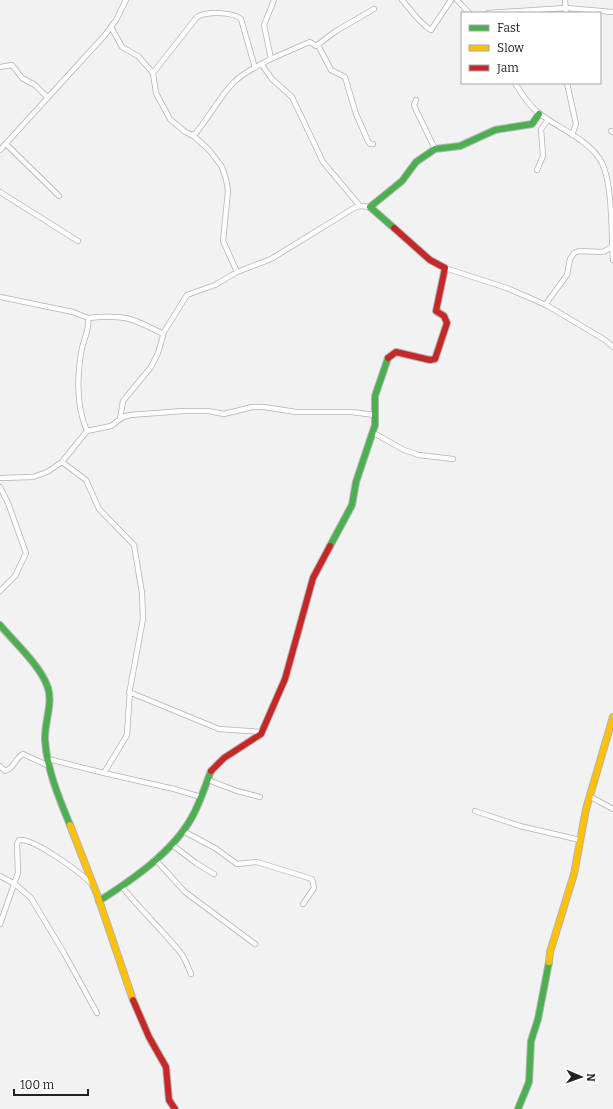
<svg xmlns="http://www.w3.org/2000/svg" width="613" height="1109" viewBox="0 0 613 1109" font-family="Bitter,serif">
<rect width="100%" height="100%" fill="#f2f2f3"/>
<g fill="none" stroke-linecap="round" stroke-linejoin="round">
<defs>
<path id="street" d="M402,0c10,11 17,23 29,30l20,-30
M457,0l12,13
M565,0l1,13
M488,13l78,-5 47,4
M111,27l11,20 16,9 15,17 3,20 14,26 14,12 11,6 15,14 12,16 4,12 2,12 -5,50 14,31
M318,45l13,25 14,7 11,37 12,27 2,3h3
M271,59l-7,-34 10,-25
M262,65l10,14 20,18 31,65 37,44
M0,67l12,-2 10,13 13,7 12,12
M153,73l44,-56c10,-6 36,-5 44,2l14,49
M515,83c7,12 14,23 25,31 20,15 50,26 62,49 11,23 9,71 11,97
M567,83l9,41 -4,11
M416,100l-2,5 3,7 18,37
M611,131l2,1
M191,135l5,-2c13,-16 23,-35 37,-50 17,-17 54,-31 77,-41l6,4 20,-15 38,-22
M6,144l53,52
M0,150l105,-115 11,-15 10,-20
M537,170l6,-14 -2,-27 7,-9
M0,192l78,49
M445,268l62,20 23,10 18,8 57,34 8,7
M0,297l73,15 15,6c2,10 -4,21 -6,30 -5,27 -6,58 5,83
M545,305l22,-30 3,-16 4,-6 5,-2 24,1 9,-5
M88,318c35,-4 45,0 75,16
M120,419l3,-18 28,-34 7,-14 6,-21 23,-37 28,-10 22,-13 34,-13 83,-51 6,-2 10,1
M372,432l32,18 15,5 34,4
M0,478l33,-1 14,-5 15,-10 25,-31 24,-5 12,-9 7,-2 53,-4h25l16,3 28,-7h12l32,5h55l24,3
M0,487l8,16 18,50 -11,23 -15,15
M129,692l90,37 43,3
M48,759l56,14 23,-38 3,-46 13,-70 -1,-26 -8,-48 -35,-36 -13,-29 -24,-18
M0,766l5,5c10,-3 10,-13 18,-17l26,12
M104,773l70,16 27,8
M208,780l29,11 23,6
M589,796l24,13
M475,811l45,15 60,14
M183,831l32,17 22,16 20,-2 55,17 2,9 -11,16
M171,844l25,19 18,11
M155,859l30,33 70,52
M0,876l15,8 16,14 33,55 33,60
M122,887c19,23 40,43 58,65 5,6 8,15 11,22
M0,924l18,-51 -1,-29 2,-4c16,-2 60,32 72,43"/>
<path id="fast" d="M394,228l-24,-21 32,-26 14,-19 19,-13 25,-3 35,-16 37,-6 7,-10
M330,546l22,-41 4,-23 19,-57v-29l13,-38
M0,625c15,18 41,41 48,63 5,17 -4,35 -3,52 2,30 14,58 25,85
M99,901c33,-21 74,-49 93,-84 8,-14 13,-31 19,-46
M518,1109l11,-27 2,-41 7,-22 11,-57"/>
<path id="slow" d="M70,825l28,72 35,103
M549,962l1,-10 24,-78 12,-65 27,-92"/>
<path id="jam" d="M388,358l8,-6 34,8 5,-1 12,-36 -3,-7 -8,-5 9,-43 -15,-8 -36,-32
M211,771l13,-13 37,-24 24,-55 28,-101 17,-32
M133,1000l16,37 17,30 3,33 6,9"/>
</defs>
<use href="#street" stroke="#b3b3b4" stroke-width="6"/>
<use href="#fast" stroke="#b3b3b4" stroke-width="8"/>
<use href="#slow" stroke="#b3b3b4" stroke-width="8"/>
<use href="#jam" stroke="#b3b3b4" stroke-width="8"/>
<use href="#street" stroke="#fdfdfd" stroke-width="4.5"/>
<use href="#fast" stroke="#4caf50" stroke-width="6"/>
<use href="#slow" stroke="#ffc107" stroke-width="6"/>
<use href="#jam" stroke="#c62828" stroke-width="6"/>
</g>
<rect x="461" y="12" width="140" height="72" fill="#ffffff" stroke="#a7a7a7"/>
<rect x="469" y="25" width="20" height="6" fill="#4caf50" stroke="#a7a7a7"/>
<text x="497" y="32" font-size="12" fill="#222223">Fast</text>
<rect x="469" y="45" width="20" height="6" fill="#ffc107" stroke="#a7a7a7"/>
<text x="497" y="52" font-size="12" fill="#222223">Slow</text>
<rect x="469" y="65" width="20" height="6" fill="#c62828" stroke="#a7a7a7"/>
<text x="497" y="72" font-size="12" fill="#222223">Jam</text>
<g transform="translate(581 1077) rotate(92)" stroke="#ffffff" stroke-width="3" paint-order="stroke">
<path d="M0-3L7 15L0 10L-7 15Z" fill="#222223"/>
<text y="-6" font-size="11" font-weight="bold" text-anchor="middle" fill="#222223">N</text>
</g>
<path d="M14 1089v6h74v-6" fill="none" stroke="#222223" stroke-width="2"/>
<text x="20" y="1089" font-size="12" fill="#222223" stroke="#ffffff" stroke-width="3" paint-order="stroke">100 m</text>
</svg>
